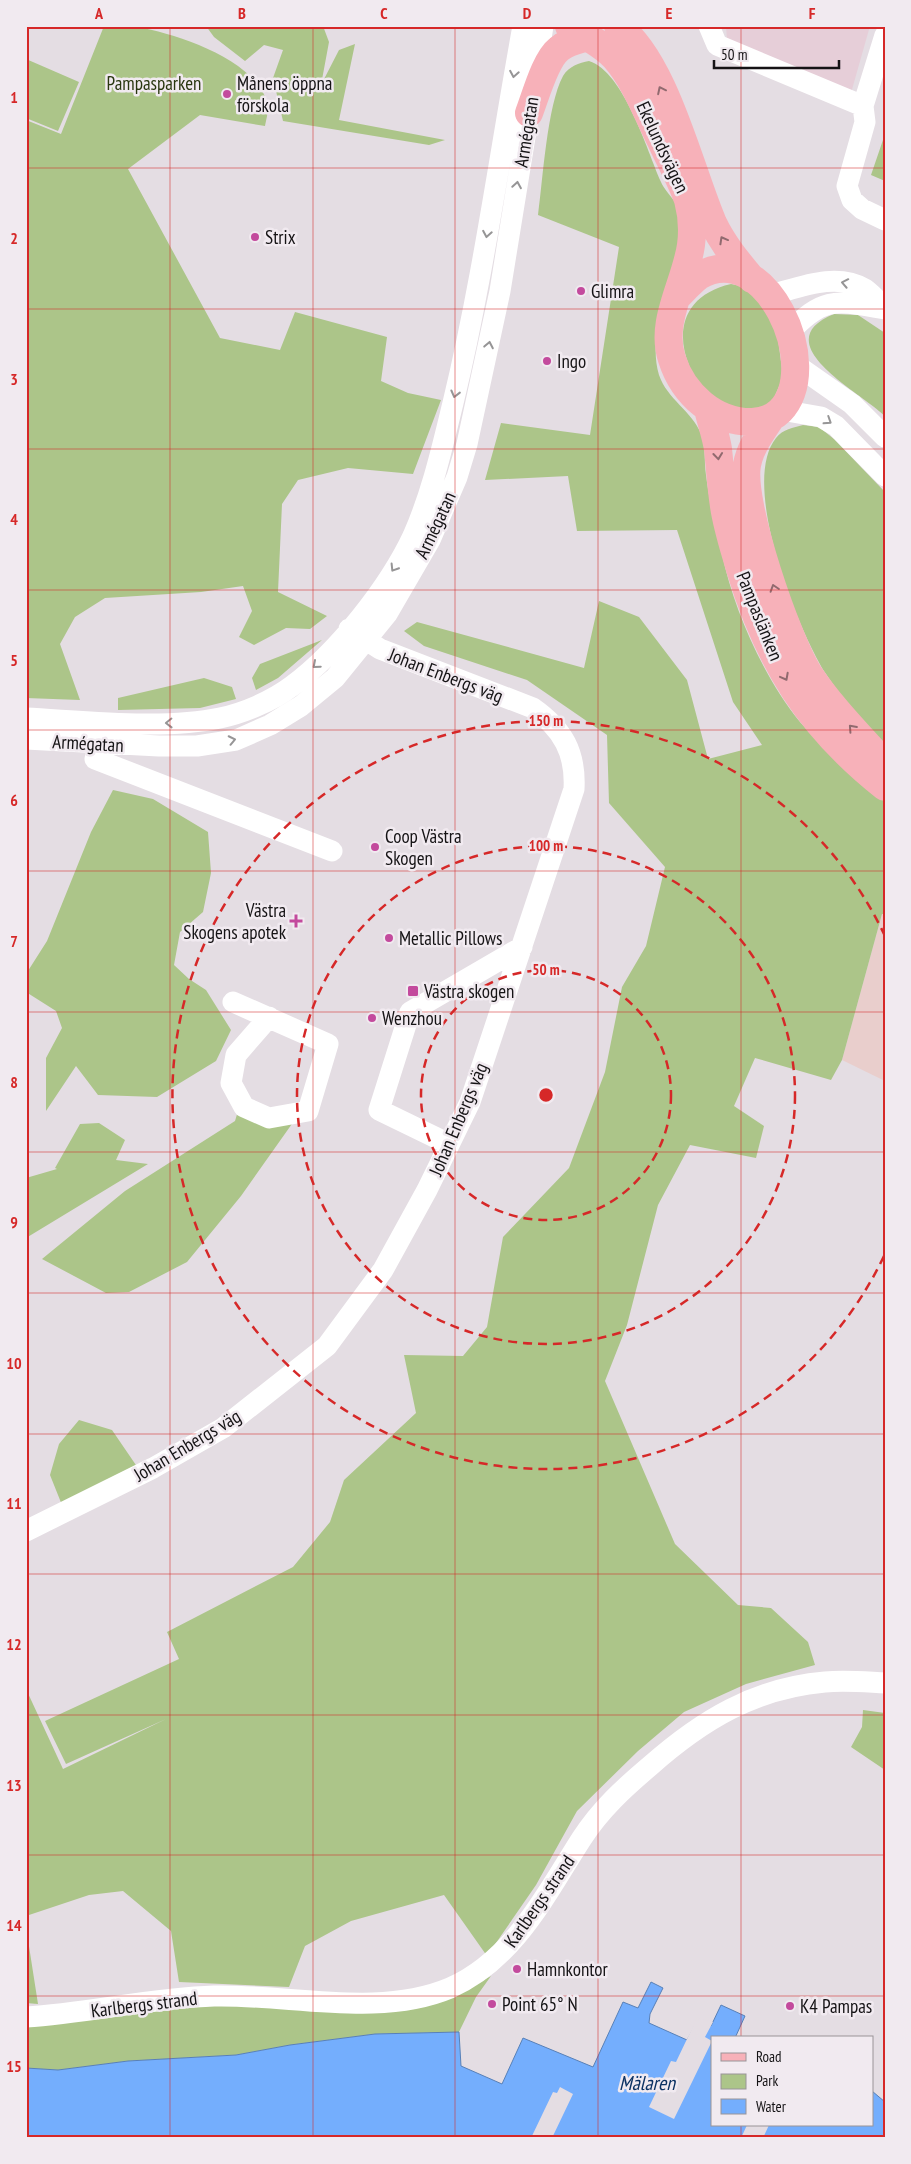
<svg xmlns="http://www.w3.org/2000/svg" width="911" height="2164" viewBox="0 0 911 2164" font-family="'PT Sans Narrow',sans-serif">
<rect width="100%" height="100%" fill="#e4dde3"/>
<path fill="#e9cecc" d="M882,914h3v167l-43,-21z"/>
<path fill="#e6ced8" d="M726,26h144l-19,67 -124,-53z"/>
<path fill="#acc589" d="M104,26c11,0 23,-1 34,1 39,7 123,34 130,80 0,6 -2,14 -3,19l-65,-11 -72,54 92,169 60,12 15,-38 92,25 -6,44 27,12 33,7 -28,74 -65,-6 -50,12 -16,24 -4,88 49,24 -17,13 -24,-1 -32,17 -15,-8 13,-26 -9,-25 -42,6 -96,6 -30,19 -15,27 20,56 -54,-2v-578l35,14z
M206,26h117l6,16 -8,43 18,-35 16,-6 -16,76 106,20 -16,5 -146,-24 -10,-43 10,-28 -19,-5 -19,16 -31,-24z
M26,59l53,23 -21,49 -32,-13z
M589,61c35,11 58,89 72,121 6,14 23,23 21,44 -3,47 -37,102 -23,149 8,24 33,36 42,59 5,13 3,28 5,41 3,27 11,53 16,79 12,57 42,124 78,168 25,29 56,53 85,77v115h-3l-40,146 -11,20 -76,-22 -21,48 30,20 -8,32 -66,-13 -32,60 -31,120 -22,56 70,163 63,61 33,3 37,34 7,23 -69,19 -62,28 -46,39 -61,60 -41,74 -49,71 -43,-61 -93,26 -46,25 -16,41 -110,-5 -8,-51 -48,-40 -34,4 -63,21v-227l37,80 103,-50 -100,45 -21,-43 134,-62 -12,-27 126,-65 37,-45 14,-42 72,-67 -12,-58 59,1 24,-29 16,-90 66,-69 36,-96 17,-85 24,-41 19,-79 -56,-64 -2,-68 -80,-55 -103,-34 -20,-15 13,-9 167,46 15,-67 40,16 48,63 21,79 54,-14 -29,-43 -56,-172 -100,1 -9,-55 -83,4 16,-57 89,12 29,-188 -81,-32c5,-36 9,-109 25,-139 6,-10 16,-13 26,-15z
M885,134v47l-14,-6z
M731,284l20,4 26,43 6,46 -12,28 -30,9c-10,-5 -27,-11 -34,-19 -34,-41 -37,-97 24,-111z
M834,314l24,1 27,18v83c-23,-23 -122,-73 -51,-102z
M803,425l16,2 15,12 51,53v257c-22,-24 -41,-48 -59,-75 -28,-44 -87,-190 -50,-236 7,-9 17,-10 27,-13z
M322,640l-44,38 -22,12 -4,-12 8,-14z
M204,678l28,9 4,12 -36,9 -82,2v-12z
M113,790l40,9 55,33 3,41 -8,39 -23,20 -6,33 15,14 17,11 25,40 -15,31 -59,36 -59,-2 -22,-29 -30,45v-53l16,-30 -6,-17 -30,-19v-18l21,-33 44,-109z
M238,1111l56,10 -53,75 -54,66 -58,30 -23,1 -64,-34 83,-68 110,-70z
M99,1123l26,17 -9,20 32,4 -122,74v-60l31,-9 -2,-1 25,-44z
M79,1420l33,10 28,41 -78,34 -12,-30 9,-31z
M863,1710l22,3v57l-34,-23 11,-20z
M26,1927l12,77 -12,-1z
M491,1976l-15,21 -17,35 -84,2 -85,11 -54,10 -108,6 -70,9 -32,-2v-42l103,-17 327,-14z"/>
<path fill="#74aefd" stroke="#5880b7" d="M651,1982l12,6 -13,26 -1,9 38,17 11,-20 13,6 10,-21 24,11 -10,22h-23v87h160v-34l13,11v36h-859v-70l32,2 70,-9 108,-6 54,-10 85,-11 84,-2 2,34 41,18 21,-46 70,29 30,-65 15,6z"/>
<path fill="#e4dde3" d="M697,2018l16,4 -8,15 7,4 -38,78 -25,-12 22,-46 5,1z
M560,2087l13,7 -21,44h-21l22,-46 4,1z
M747,2125h22l-6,13h-22z"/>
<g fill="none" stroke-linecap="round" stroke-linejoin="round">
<path stroke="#fff" stroke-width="21" d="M709,26l8,19 146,61
M885,35l-22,71 2,16 -18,64 5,14 10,9 23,11
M771,295c30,-8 65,-23 94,-6 7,5 14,13 20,19
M789,333c35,-38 48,-32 96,-24
M795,364l57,40 33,33
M781,410l40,7 15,9 49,50
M26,718c58,3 138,12 194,0 24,-5 52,-17 72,-32 46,-34 97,-99 121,-150 19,-43 29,-88 40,-133 30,-124 47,-251 70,-377
M26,739l133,7h38l39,-6 34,-15 31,-19 34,-28 52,-64 43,-74 27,-63 10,-33 33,-153 43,-265
M95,759l237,92
M233,1002l95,42 -20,67 -39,7 -25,-11 -13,-24 5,-28 33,-38
M449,1144l-70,-34 31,-98 112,-65
M26,1531l127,-63 70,-40 104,-82 56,-76 44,-80 43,-88 104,-313c2,-36 -11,-60 -41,-81l-153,-59 -31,-20
M26,2017c63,-4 125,-19 188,-21 75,-2 165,22 236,-8 64,-28 96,-94 132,-150 19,-29 42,-50 68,-72 52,-46 105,-78 175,-84 20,-2 40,0 60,1"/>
<path stroke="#f7b1b9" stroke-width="28" d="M569,26c16,10 34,18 46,32 21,24 32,56 46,83 9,20 20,39 27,59 4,15 5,30 3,45 -5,37 -32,77 -19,114 11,35 43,64 81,63 10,-1 20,-4 27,-11 44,-45 -15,-174 -81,-135 -8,6 -15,14 -22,21
M618,26c47,34 72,144 95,197 10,21 24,38 39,56
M529,113c7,-18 16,-53 30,-64 8,-7 19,-9 29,-12
M708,409c3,13 8,27 10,40 2,19 3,38 6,57 3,21 10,42 16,63 28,92 69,158 145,218
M771,418c-9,14 -21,29 -24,47 -7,39 40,174 62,209 22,33 50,61 76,90"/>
</g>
<defs><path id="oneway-chevron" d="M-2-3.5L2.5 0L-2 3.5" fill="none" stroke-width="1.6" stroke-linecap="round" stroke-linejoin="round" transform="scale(1.25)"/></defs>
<g stroke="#969596">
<use href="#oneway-chevron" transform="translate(514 74) rotate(100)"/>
<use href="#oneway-chevron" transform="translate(517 185) rotate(-81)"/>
<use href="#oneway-chevron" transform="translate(487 234) rotate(100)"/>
<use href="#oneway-chevron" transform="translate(845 283) rotate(-169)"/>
<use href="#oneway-chevron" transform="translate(489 345) rotate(-79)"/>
<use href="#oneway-chevron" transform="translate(455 394) rotate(104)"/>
<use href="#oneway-chevron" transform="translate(828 421) rotate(33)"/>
<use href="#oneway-chevron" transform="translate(394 568) rotate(122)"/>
<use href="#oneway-chevron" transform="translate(316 665) rotate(139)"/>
<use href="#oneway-chevron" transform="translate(169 723) rotate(179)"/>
<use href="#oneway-chevron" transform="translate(232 740) rotate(-12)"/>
</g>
<g stroke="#916a6f">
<use href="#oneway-chevron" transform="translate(661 90) rotate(-116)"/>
<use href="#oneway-chevron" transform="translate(723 240) rotate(-119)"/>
<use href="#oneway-chevron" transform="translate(718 456) rotate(84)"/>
<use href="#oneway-chevron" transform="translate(774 588) rotate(-108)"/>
<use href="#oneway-chevron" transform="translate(785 677) rotate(62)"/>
<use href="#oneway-chevron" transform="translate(852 728) rotate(-132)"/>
</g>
<path fill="none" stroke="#d62828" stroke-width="1" stroke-opacity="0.55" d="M170,26v2112M313,26v2112M455,26v2112M598,26v2112M741,26v2012M26,168h859M26,309h859M26,449h859M26,590h859M26,730h859M26,871h859M26,1012h859M26,1152h859M26,1293h859M26,1434h859M26,1574h859M26,1715h859M26,1855h859M26,1996h859M741,2125v13"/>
<g fill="none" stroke="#d62828" stroke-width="2.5" stroke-dasharray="9 6">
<circle cx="546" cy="1095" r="125"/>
<circle cx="546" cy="1095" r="249"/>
<path d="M884 1256A374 374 0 1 1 884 934"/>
</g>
<g fill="#c34a9d" stroke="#f1eaf0" stroke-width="2">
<circle cx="227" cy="94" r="5"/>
<circle cx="255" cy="237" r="5"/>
<circle cx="581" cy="291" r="5"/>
<circle cx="547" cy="361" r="5"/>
<circle cx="375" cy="847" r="5"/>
<path d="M293.5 913.5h5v5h5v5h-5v5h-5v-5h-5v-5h5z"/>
<circle cx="389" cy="938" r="5"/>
<rect x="407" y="985" width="12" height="12" rx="2.5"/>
<circle cx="372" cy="1018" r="5"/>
<circle cx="517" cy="1969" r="5"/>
<circle cx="492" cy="2004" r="5"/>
<circle cx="790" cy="2006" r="5"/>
</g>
<g text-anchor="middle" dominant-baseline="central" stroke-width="5" stroke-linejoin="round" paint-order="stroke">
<g font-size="19" fill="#293710" stroke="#f1eaf0">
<text x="154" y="83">Pampasparken</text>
</g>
<g font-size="19" fill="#151315" stroke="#f1eaf0" text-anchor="start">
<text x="237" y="83">Månens öppna<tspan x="237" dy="22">förskola</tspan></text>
<text x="265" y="237">Strix</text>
<text x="591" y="291">Glimra</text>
<text x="557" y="361">Ingo</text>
<text x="385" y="836">Coop Västra<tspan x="385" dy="22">Skogen</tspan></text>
<text x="286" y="910" text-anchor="end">Västra<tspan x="286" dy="22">Skogens apotek</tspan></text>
<text x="399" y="938">Metallic Pillows</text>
<text x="424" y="991">Västra skogen</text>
<text x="382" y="1018">Wenzhou</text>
<text x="527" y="1969">Hamnkontor</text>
<text x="502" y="2004">Point 65° N</text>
<text x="800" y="2006">K4 Pampas</text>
</g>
<g font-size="19" fill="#151315" stroke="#f1eaf0">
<text transform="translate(526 132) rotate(-81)">Armégatan</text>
<text transform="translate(663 147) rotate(65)">Ekelundsvägen</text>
<text transform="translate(435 525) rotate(-65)">Armégatan</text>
<text transform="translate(760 616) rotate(68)">Pampaslänken</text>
<text transform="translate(446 675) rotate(21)">Johan Enbergs väg</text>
<text transform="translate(88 743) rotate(3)">Armégatan</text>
<text transform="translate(458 1119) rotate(-67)">Johan Enbergs väg</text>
<text transform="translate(187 1445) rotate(-31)">Johan Enbergs väg</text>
<text transform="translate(539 1901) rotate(-55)">Karlbergs strand</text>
<text transform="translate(144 2004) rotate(-7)">Karlbergs strand</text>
</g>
<g font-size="20" font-style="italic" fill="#0c3263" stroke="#f1eaf0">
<text x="647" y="2083">Mälaren</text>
</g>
</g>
<circle cx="546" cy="1095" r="8" fill="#d62828" stroke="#f1eaf0" stroke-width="2.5"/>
<g font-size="15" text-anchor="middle" font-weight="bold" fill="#d62828" stroke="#f1eaf0" stroke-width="5" stroke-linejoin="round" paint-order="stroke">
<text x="546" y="726">150 m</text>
<text x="546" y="851">100 m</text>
<text x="546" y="975">50 m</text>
</g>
<rect width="911" height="2164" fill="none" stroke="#f1eaf0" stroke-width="55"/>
<rect x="711" y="2036" width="162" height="90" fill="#f1eaf0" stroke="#999498"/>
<rect x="721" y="2053" width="25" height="8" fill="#f7b1b9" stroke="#999498"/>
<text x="756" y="2062" font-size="15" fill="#151315">Road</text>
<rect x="721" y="2074" width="25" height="15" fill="#acc589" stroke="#999498"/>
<text x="756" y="2086" font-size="15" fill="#151315">Park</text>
<rect x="721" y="2099" width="25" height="15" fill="#74aefd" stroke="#999498"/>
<text x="756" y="2112" font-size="15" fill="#151315">Water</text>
<path d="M714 60v8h125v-8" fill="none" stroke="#151315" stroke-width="2.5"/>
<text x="721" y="60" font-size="15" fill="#151315" stroke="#f1eaf0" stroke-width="4" paint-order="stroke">50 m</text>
<rect x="28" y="28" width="856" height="2108" fill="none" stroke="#d62828" stroke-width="2"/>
<g font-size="16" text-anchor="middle" font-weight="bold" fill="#d62828">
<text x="99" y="19">A</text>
<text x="242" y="19">B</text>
<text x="384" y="19">C</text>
<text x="527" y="19">D</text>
<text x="669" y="19">E</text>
<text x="812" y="19">F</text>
<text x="14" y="103">1</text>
<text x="14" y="244">2</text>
<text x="14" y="385">3</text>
<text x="14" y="525">4</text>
<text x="14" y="666">5</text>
<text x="14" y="806">6</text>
<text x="14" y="947">7</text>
<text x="14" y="1088">8</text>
<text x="14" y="1228">9</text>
<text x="14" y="1369">10</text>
<text x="14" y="1509">11</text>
<text x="14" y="1650">12</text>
<text x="14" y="1791">13</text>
<text x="14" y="1931">14</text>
<text x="14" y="2072">15</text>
</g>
</svg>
